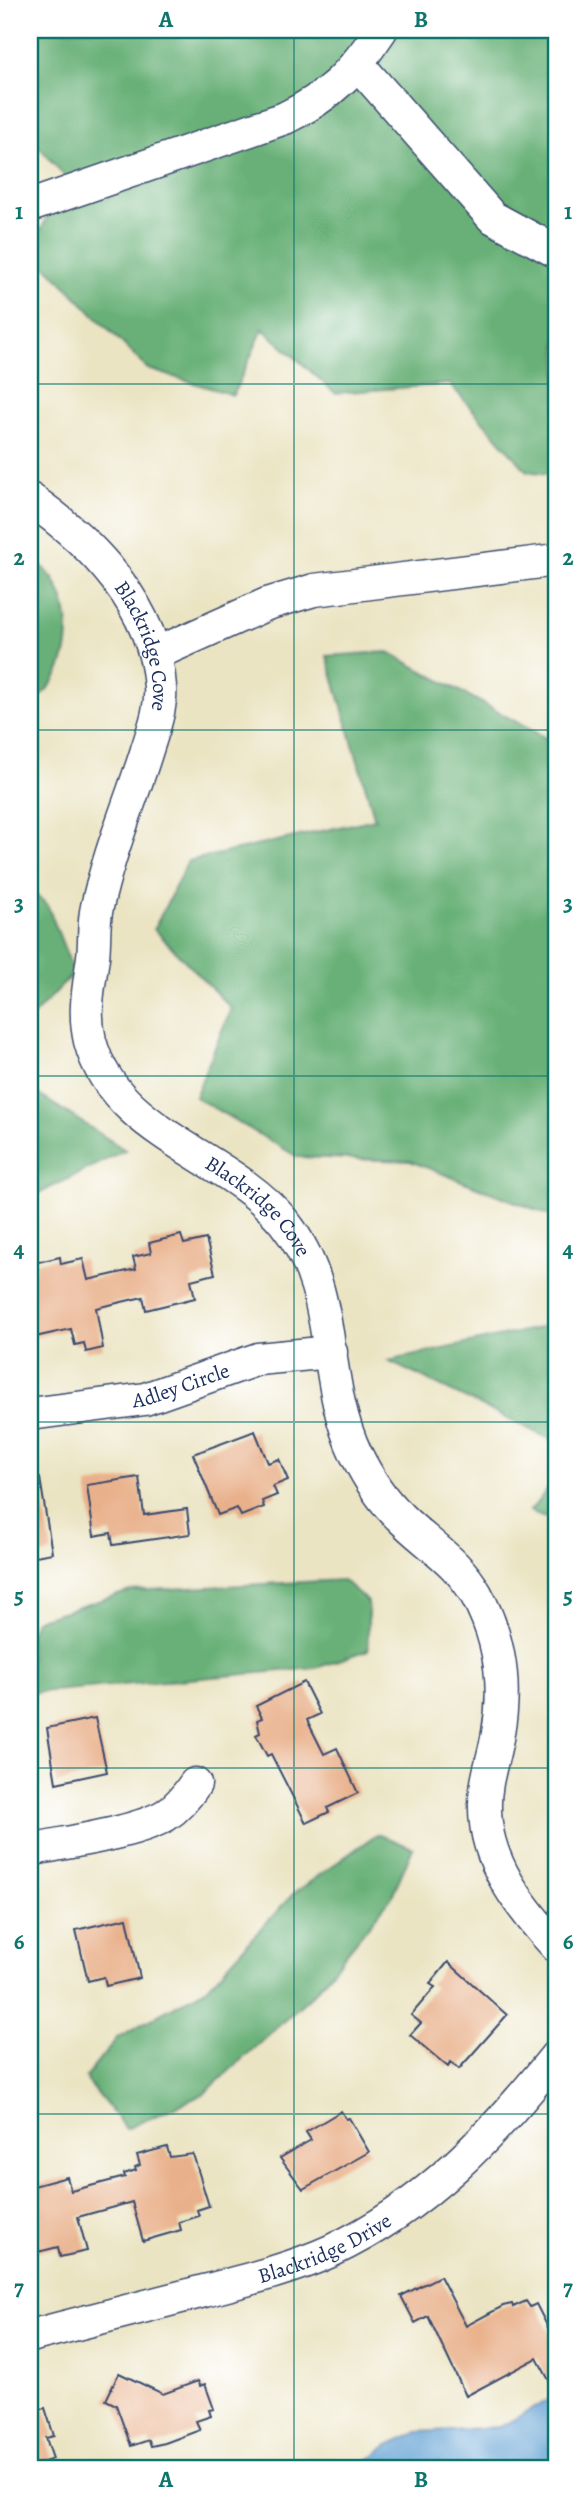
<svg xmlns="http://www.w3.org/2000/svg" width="587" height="2498" viewBox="0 0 587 2498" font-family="Alegreya,serif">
<rect width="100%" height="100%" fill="#fff"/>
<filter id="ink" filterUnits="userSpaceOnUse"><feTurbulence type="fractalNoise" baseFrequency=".0143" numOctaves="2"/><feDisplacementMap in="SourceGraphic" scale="14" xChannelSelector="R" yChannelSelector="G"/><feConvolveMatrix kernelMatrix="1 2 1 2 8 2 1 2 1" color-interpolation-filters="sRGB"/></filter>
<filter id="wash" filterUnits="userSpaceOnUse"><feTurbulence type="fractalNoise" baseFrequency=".00686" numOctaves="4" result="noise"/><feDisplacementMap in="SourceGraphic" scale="28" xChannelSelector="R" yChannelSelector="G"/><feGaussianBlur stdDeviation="1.57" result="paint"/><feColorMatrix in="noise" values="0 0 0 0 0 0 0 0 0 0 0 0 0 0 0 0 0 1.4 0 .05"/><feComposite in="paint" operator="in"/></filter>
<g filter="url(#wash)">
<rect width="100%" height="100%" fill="#ebe4c3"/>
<path fill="#68b077" stroke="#42706a" stroke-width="2" d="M30,30h527v445l-30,-4 -77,-87 -115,9 -72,-64 -30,66 -85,-26 -117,-118 35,-73 -36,-42z
M30,558c50,26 51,119 0,144z
M388,652l169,92v474l-147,-57 -112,-4 -103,-60 36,-89 -77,-79 34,-68 187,-42 -48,-163z
M30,891l17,13 27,69 -44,46z
M30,1089l95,61 -95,48z
M557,1279v167l-3,-5 -166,-80 155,-34z
M557,1478v44l-27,-11z
M343,1580l25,22v48l-52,18 -286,25v-59l5,-14 96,-29z
M377,1834l36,14 -22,50 -76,94 -111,102 -78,35 -41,-51 33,-41 88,-48 86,-94z"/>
<path fill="#5e9fd1" stroke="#3c6798" stroke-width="2" d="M557,2395v73h-200l31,-23 29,-13 83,-5z"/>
<g id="blocks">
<path fill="#e9b18b" d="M181,1235l3,9 22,-5 9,35 -24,6 4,18 -49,12 -3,-13 -47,11 7,40 -17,4 -2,-9 -9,2 -4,-16 -36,8 -5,-21v-45l5,-1 -1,-7 26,-6 1,7 22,-5 5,21 48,-11 -3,-12 18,-4 -2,-10z
M255,1431l13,32 11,-4 9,21 -15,6 4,9 -15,6 2,6 -23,9 -4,-8 -19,7 -25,-61z
M139,1477l5,38 43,-6 3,25 -77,11 -2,-12 -17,3 -7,-51z
M40,1478l12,75 -22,4v-78z
M304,1682l16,32 -13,6 17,34 13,-6 21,45 -31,15 2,4 -23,11 -35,-69 -4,2 -11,-21 4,-2 -3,-13 5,-2 -6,-12z
M95,1718l12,54 -51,11 -9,-55z
M127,1918l13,60 -34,8 -2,-9 -16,4 -12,-51z
M448,1962l59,53 -48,54 -8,-7 -3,5 -38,-32 11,-12 -10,-8 24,-28 -5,-3z
M341,2111l5,8 3,-1 20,34 -66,37 -23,-31 31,-18 -5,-8z
M167,2147l3,10 23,-3 16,52 -12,4 2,6 -20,6 2,8 -38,11 -11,-39 -54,15 9,34 -27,6 -2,-10 -28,7v-67l37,-10 4,14 54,-14 -1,-3 12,-4 -1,-3 5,-2 -3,-10z
M440,2276l26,50 37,-20 9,-2 1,3 13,-6 4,6 6,-3 21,41v50l-20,-37 -71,38 -38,-80 -13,7 -14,-27z
M119,2373l44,21 35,-13 2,5 5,-2 9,25 -5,1 2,6 -15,5 4,9 -35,13 -14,3 -2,-6 -18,6 -15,-41 -10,-5z
M33,2398l4,12 8,-2 9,28 -8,2 7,21 -23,8v-68z"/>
</g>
</g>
<g filter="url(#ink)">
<use href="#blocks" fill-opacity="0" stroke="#3a4a6d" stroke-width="2"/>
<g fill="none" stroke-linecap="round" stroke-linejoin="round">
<defs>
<g id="minor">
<path d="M357,63l135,154 65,35"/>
<path d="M30,206l255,-88c46,-22 68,-46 96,-88"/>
<path id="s1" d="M30,499c62,43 125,108 130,188 2,22 -8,46 -14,66 -16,51 -38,102 -49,154 -4,16 -2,34 -4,50 -4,30 -10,54 -3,84 24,93 139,113 194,181 57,71 35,154 72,232 11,22 25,45 43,62 26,27 59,45 77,78 24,44 31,90 22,139 -4,25 -14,49 -13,75 0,55 37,101 72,139"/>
<path d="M155,654l112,-50 47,-14 243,-30"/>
<path id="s2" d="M30,1414l115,-15 113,-40 73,-7"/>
<path d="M30,1850c36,-8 106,-17 136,-35 12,-8 21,-19 29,-31"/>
<path id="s3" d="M30,2336c58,-15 116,-30 174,-45 42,-11 87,-22 127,-40 94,-44 162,-116 226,-196"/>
</g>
</defs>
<use href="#minor" stroke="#3a4a6d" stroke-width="35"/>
<use href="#minor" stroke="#fff" stroke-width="32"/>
</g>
</g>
<path fill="none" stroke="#0f766e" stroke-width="2" stroke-opacity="0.55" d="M294,30v2438M30,384h527M30,730h527M30,1076h527M30,1422h527M30,1768h527M30,2114h527"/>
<g text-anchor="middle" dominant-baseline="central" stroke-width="5" stroke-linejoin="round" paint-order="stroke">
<g font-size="21" fill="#1b2f5e" stroke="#fff">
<text stroke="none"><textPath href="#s1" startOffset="192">Blackridge Cove</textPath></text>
<text stroke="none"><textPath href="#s1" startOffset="842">Blackridge Cove</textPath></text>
<text stroke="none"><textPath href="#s2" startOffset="154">Adley Circle</textPath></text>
<text stroke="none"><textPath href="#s3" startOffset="308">Blackridge Drive</textPath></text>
</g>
</g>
<rect width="587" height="2498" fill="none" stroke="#fff" stroke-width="77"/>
<rect x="38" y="38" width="510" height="2422" fill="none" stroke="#0f766e" stroke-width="2.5"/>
<g font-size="23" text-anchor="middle" font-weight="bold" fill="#0f766e">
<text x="166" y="27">A</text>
<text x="421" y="27">B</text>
<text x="19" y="219">1</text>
<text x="568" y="219">1</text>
<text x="19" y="565">2</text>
<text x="568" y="565">2</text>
<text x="19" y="911">3</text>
<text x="568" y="911">3</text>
<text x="19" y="1257">4</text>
<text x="568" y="1257">4</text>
<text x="19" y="1603">5</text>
<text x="568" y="1603">5</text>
<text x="19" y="1949">6</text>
<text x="568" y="1949">6</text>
<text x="19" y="2295">7</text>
<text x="568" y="2295">7</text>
<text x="166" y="2487">A</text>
<text x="421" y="2487">B</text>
</g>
</svg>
